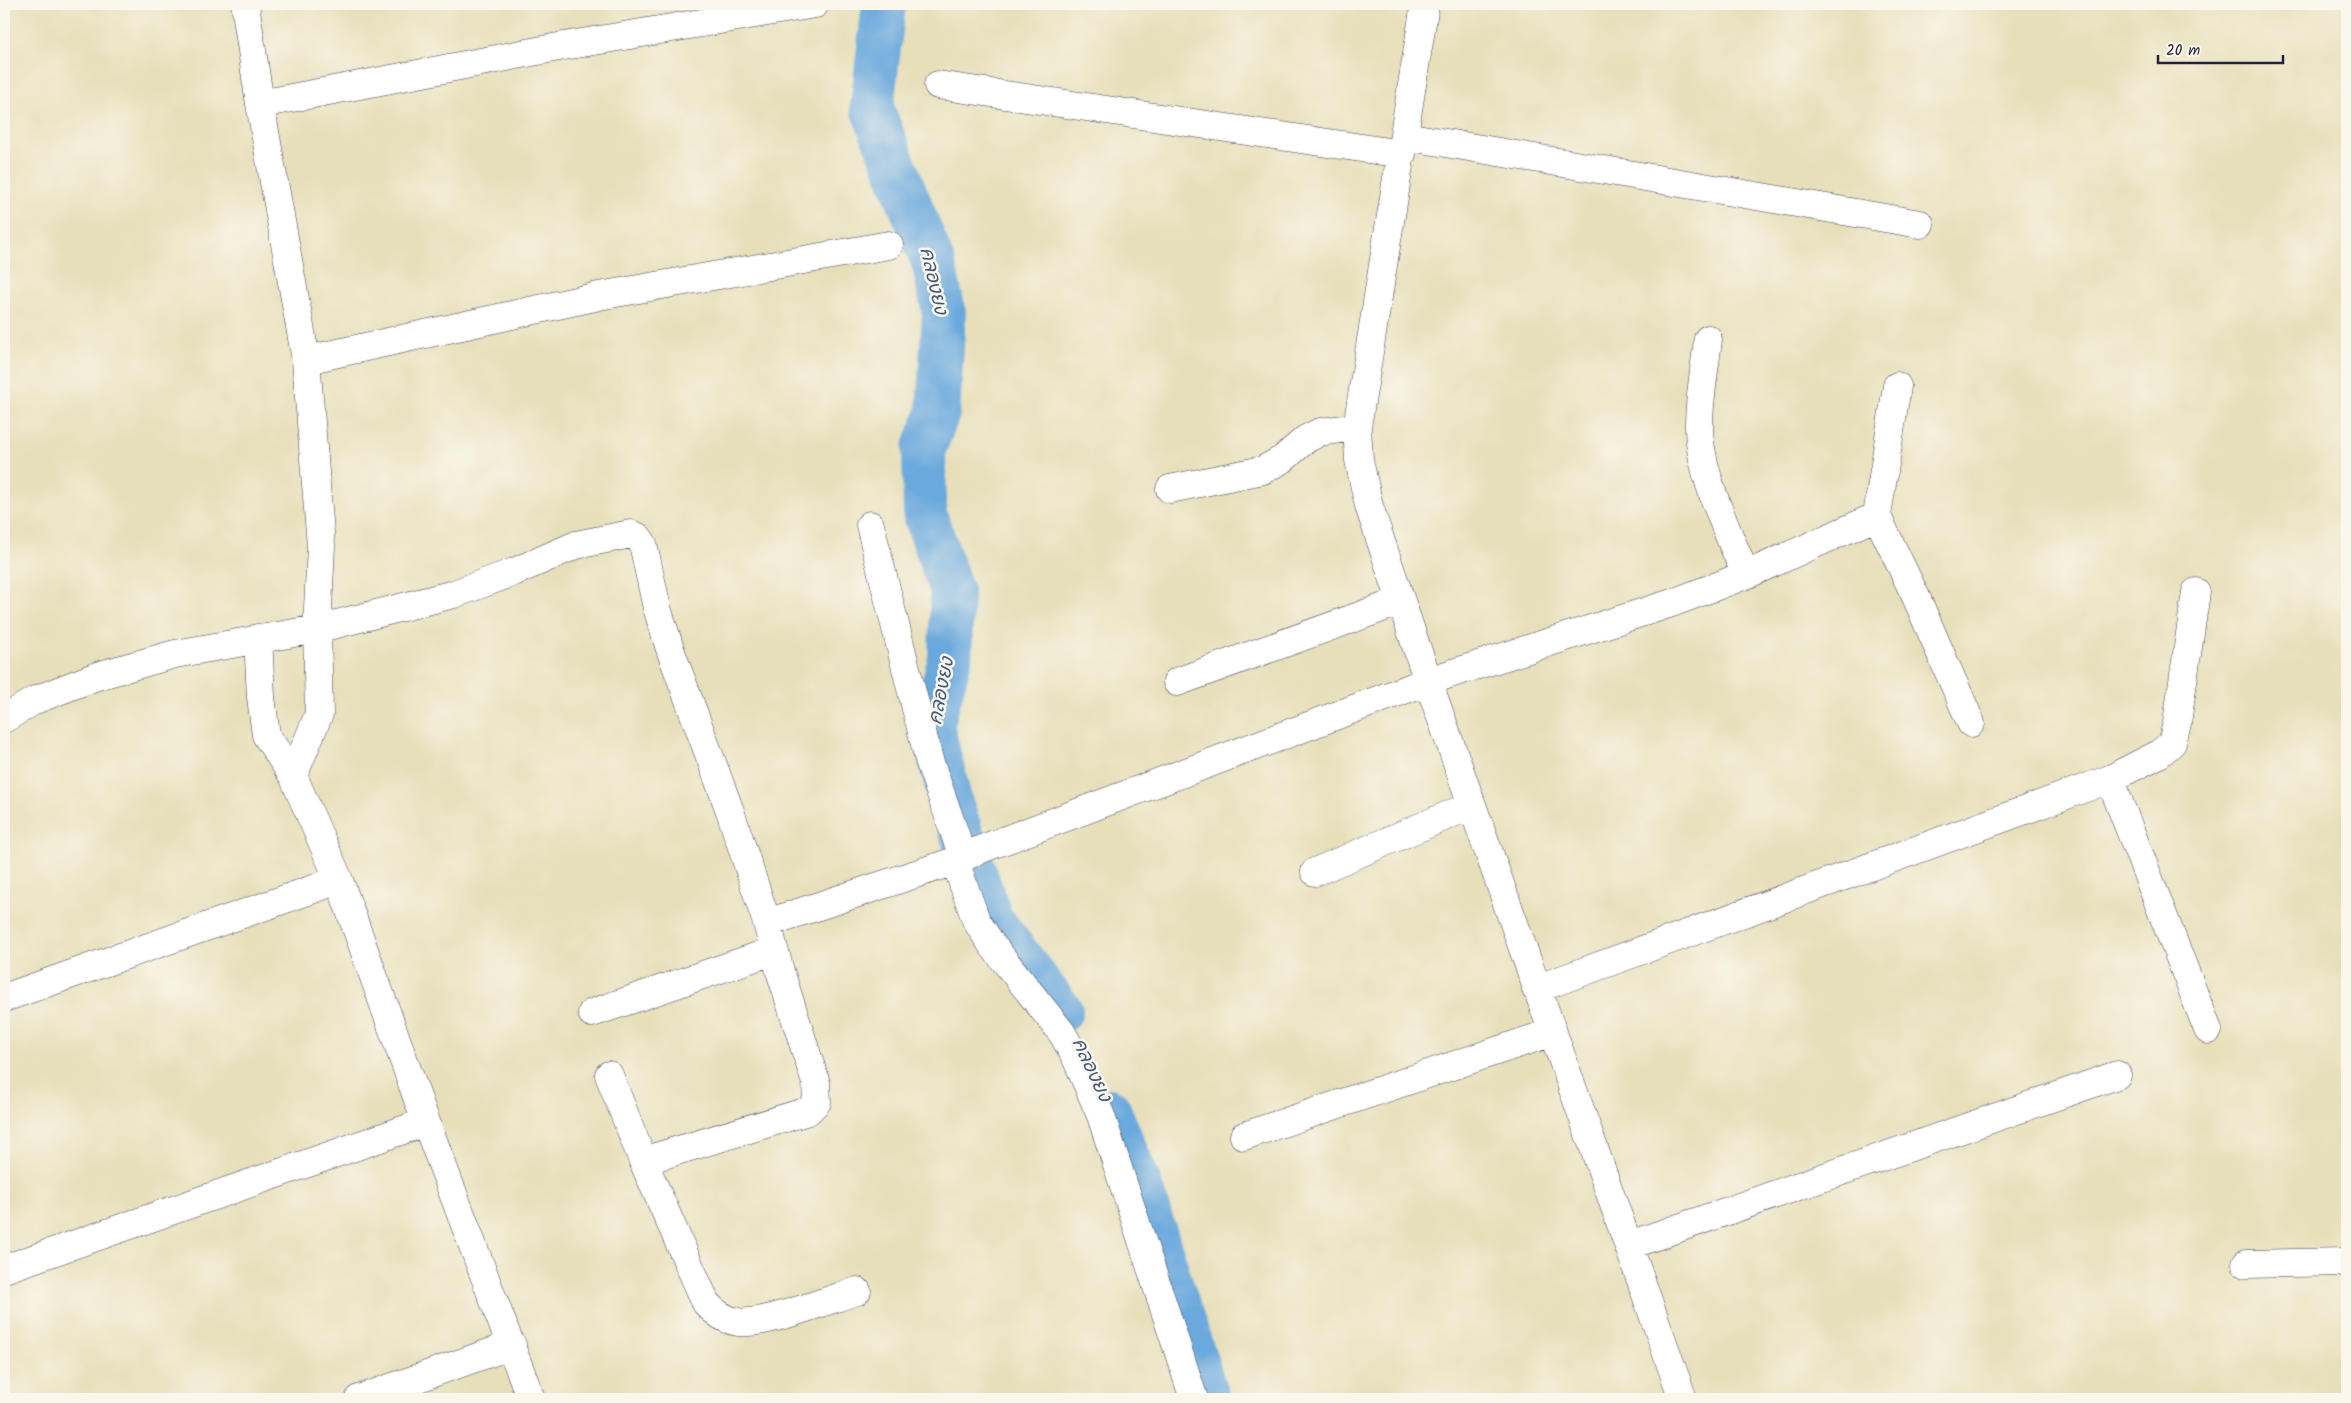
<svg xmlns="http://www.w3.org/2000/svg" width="2351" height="1403" viewBox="0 0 2351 1403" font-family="Kalam,'Playpen Sans Thai',sans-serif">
<rect width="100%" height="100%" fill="#fbf7ec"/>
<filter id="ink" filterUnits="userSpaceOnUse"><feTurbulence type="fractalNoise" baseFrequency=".02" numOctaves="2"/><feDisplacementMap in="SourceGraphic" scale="10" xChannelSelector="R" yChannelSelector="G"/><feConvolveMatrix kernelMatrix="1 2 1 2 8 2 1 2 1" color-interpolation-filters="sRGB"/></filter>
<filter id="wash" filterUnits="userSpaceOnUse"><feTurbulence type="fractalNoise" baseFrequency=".0096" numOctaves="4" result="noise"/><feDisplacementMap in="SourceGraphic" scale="20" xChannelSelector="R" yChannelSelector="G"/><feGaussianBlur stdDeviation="1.12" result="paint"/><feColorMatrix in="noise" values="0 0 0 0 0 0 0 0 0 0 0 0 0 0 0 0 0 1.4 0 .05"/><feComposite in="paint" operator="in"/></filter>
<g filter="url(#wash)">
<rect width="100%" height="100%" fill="#e7dfba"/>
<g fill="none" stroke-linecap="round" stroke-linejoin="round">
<path stroke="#6aa9dd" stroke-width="44" d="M884,4l-12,104 62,157 10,48 -6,100 -14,36 1,66 27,77 -2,67 -18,66 18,75 41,119 70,92
M1109,1110l30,72 69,217"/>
</g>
</g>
<g filter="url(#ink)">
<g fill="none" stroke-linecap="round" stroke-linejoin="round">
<defs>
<path id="minor" d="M245,4l15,100 46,256 15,186 -4,83 2,85 -26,62
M1425,4l-68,423 2,33 10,46 59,175 255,718
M938,85l464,69
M260,104l304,-58 251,-42
M1405,136l515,88
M1708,339c-3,29 -9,59 -9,87 0,46 29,107 47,149
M306,360l293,-64 290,-51
M1897,386l-20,130 39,81 55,126
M1170,489l93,-19 20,-11 23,-20 14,-7 37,-5
M870,525l59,235 34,97
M258,638l3,59 5,38 27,41 46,104 87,242 105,277
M1177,682l224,-81
M4,719l31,-19 62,-24 78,-22 142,-25 137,-35 60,-22 62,-27 55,-11 7,3 5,7 14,64 14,44 59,159 37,112
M2110,779l98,251
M955,861l21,59 16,25 70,88 14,25 25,58 93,283
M1315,872l157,-67
M1536,989l574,-210 49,-25 13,-11 5,-20 19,-131
M4,998l335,-118
M592,1013l181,-62
M609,1075l34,86 165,-50 9,-9 -1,-19 -36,-112 -13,-48 188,-62 29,-13 444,-167 244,-78 74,-28 131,-59
M1244,1136l309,-104
M643,1161l63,142c9,10 19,17 32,19 24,4 93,-23 119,-31
M1630,1245l487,-170
M2246,1264l101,-2
M4,1269l422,-147
M359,1399l153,-54"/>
</defs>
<use href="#minor" stroke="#403e4e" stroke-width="29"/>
<use href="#minor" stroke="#fff" stroke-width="28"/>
</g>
</g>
<g text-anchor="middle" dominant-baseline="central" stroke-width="5" stroke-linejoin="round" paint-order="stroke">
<g font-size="19" font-style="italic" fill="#3f587c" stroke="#fbf7ec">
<text transform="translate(933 281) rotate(77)">คลองยง</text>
<text transform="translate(942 691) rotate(-79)">คลองยง</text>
<text transform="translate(1091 1070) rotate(65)">คลองยง</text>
</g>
</g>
<rect width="2351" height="1403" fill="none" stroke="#fbf7ec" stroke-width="20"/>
<path d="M2158 55v8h125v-8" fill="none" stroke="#22223b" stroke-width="2.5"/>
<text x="2166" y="55" font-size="15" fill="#22223b" stroke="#fbf7ec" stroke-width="4" paint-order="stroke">20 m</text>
</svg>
